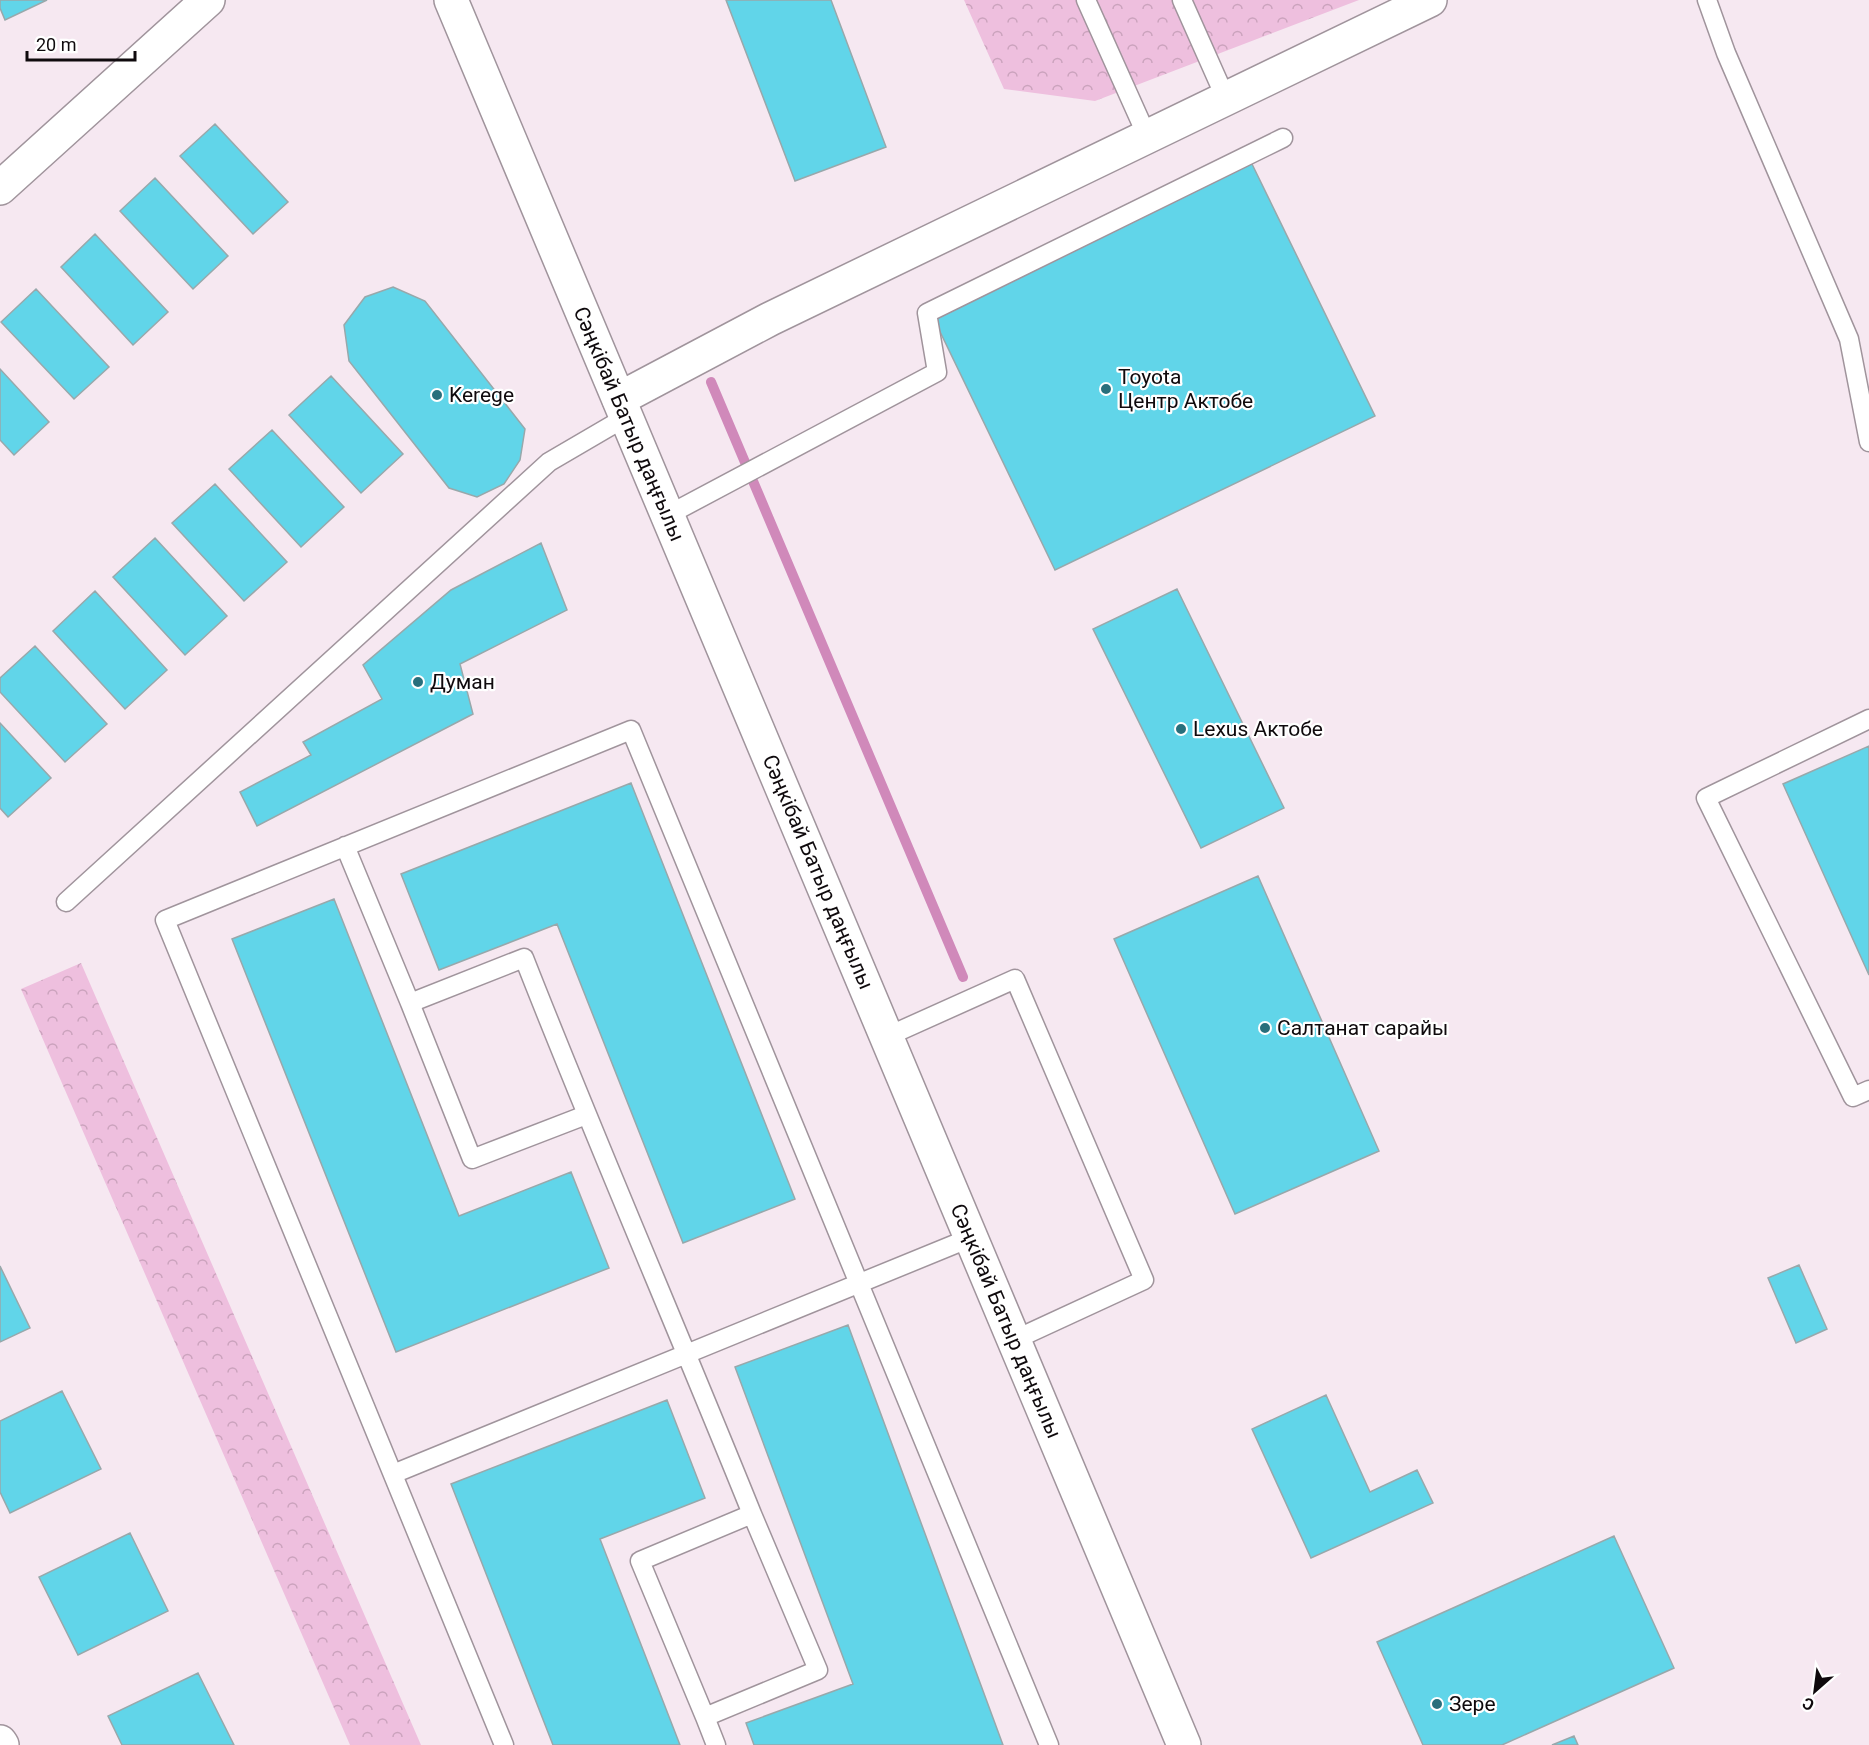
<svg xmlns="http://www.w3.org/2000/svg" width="1869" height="1745" viewBox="0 0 1869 1745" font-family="Roboto,sans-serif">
<defs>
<pattern id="forest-crowns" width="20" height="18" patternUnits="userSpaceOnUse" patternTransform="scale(1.5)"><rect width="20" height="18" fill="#eebfde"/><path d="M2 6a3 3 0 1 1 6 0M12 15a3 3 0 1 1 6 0" fill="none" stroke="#cba3bd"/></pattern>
</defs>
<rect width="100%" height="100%" fill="#f6e8f1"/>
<path fill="url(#forest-crowns)" d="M964,0h395l-264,101 -91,-12z
M81,963l340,782h-71l-329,-756z"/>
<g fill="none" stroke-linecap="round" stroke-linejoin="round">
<path stroke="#d089ba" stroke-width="10" d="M711,382l252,595"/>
</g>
<path fill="#61d5e9" stroke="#98a8ab" stroke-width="1.5" d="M0,0h47l-42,20 -5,-12z
M726,0h105l55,147 -91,34z
M215,124l73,78 -35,32 -73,-78z
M1251,162l124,254 -320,154 -123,-255z
M155,178l73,78 -35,33 -73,-78z
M95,234l73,78 -35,33 -72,-78z
M393,287l32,14 100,128 -5,31 -16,24 -27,13 -28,-9 -100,-127 -5,-36 21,-28z
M36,289l73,78 -35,32 -73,-77z
M0,369l49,53 -35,33 -14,-15z
M331,376l72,78 -42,39 -72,-78z
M272,430l72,77 -43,40 -72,-78z
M215,484l72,78 -43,39 -72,-78z
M155,538l72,78 -42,39 -72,-78z
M541,543l26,67 -107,54 13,50 -216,112 -17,-34 71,-37 -8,-13 79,-43 -19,-34 88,-75z
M1177,589l107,219 -83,40 -108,-219z
M95,591l72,79 -42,39 -72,-78z
M35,646l72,78 -42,38 -65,-70v-14z
M0,723l51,55 -43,39 -8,-9z
M1869,746v229l-86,-191z
M631,783l164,416 -112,44 -126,-319 -118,46 -38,-96z
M1258,876l121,275 -144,63 -121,-275z
M334,899l125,317 112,-44 38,96 -213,84 -164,-413z
M1799,1265l28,64 -31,14 -28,-65z
M0,1266l30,62 -30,14z
M848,1325l155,420h-249l-8,-22 107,-39 -118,-317z
M62,1391l39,78 -91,44 -10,-21v-71z
M1326,1395l44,97 47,-22 16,33 -122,55 -59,-129z
M667,1400l38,98 -105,41 80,206h-127l-102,-261z
M130,1533l38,78 -90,44 -39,-78z
M1614,1536l60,132 -172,77h-79l-46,-103z
M198,1673l36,72h-112l-14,-29z
M1574,1736l4,9h-26z"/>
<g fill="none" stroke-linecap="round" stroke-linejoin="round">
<defs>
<path id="lane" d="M1086,0l61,136
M1182,0l44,99
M1707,0l19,53 123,286 20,103
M668,515l269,-143 -10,-59 356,-175
M1869,719l-163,79 147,299 16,-7
M345,846l65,157
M66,902l483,-440 77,-45
M886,1037l129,-58 129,301 -130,60
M586,1115l-114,44 -62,-156 114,-45c73,186 153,370 228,556
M393,1474l577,-236
M752,1514l66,156 -113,47 -65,-156z
M705,1717l11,28
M504,1745l-339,-825 466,-190 418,1015"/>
<path id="street" d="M0,188l208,-188
M619,399l151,-80 660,-319
M0,1742l2,3"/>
<path id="secondary" d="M451,0l733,1745"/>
</defs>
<use href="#lane" stroke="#a0949c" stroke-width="21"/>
<use href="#street" stroke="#a0949c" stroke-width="36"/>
<use href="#secondary" stroke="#a0949c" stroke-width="36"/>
<use href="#lane" stroke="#fff" stroke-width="18"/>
<use href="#street" stroke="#fff" stroke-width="33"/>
<use href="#secondary" stroke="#fff" stroke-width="33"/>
</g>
<g fill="#286f7c" stroke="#fff" stroke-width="2">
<circle cx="1106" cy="389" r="6"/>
<circle cx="437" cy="395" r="6"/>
<circle cx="418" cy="682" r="6"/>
<circle cx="1181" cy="729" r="6"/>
<circle cx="1265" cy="1028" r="6"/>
<circle cx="1437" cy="1704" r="6"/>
</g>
<g text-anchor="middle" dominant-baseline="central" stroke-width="4.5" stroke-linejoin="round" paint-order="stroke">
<g font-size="21" fill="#0f0a0d" stroke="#fff" text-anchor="start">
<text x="1118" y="377">Toyota<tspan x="1118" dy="24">Центр Актобе</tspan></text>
<text x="449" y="395">Kerege</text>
<text x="430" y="682">Думан</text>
<text x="1193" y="729">Lexus Актобе</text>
<text x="1277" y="1028">Салтанат сарайы</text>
<text x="1449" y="1704">Зере</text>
</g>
<g font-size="21" fill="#0f0a0d" stroke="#fff">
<text transform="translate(629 424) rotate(67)">Сәңкібай Батыр даңғылы</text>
<text transform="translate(818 872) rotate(67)">Сәңкібай Батыр даңғылы</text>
<text transform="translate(1006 1321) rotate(67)">Сәңкібай Батыр даңғылы</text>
</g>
</g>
<g transform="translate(1815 1691) rotate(208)" stroke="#ffffff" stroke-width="4.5" paint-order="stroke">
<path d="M0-4.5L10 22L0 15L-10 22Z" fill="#0f0a0d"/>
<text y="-9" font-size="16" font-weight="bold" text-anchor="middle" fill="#0f0a0d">С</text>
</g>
<path d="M27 51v9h108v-9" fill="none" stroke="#0f0a0d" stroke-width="3"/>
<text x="36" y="51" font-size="18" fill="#0f0a0d" stroke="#ffffff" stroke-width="4.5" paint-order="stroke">20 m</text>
</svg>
